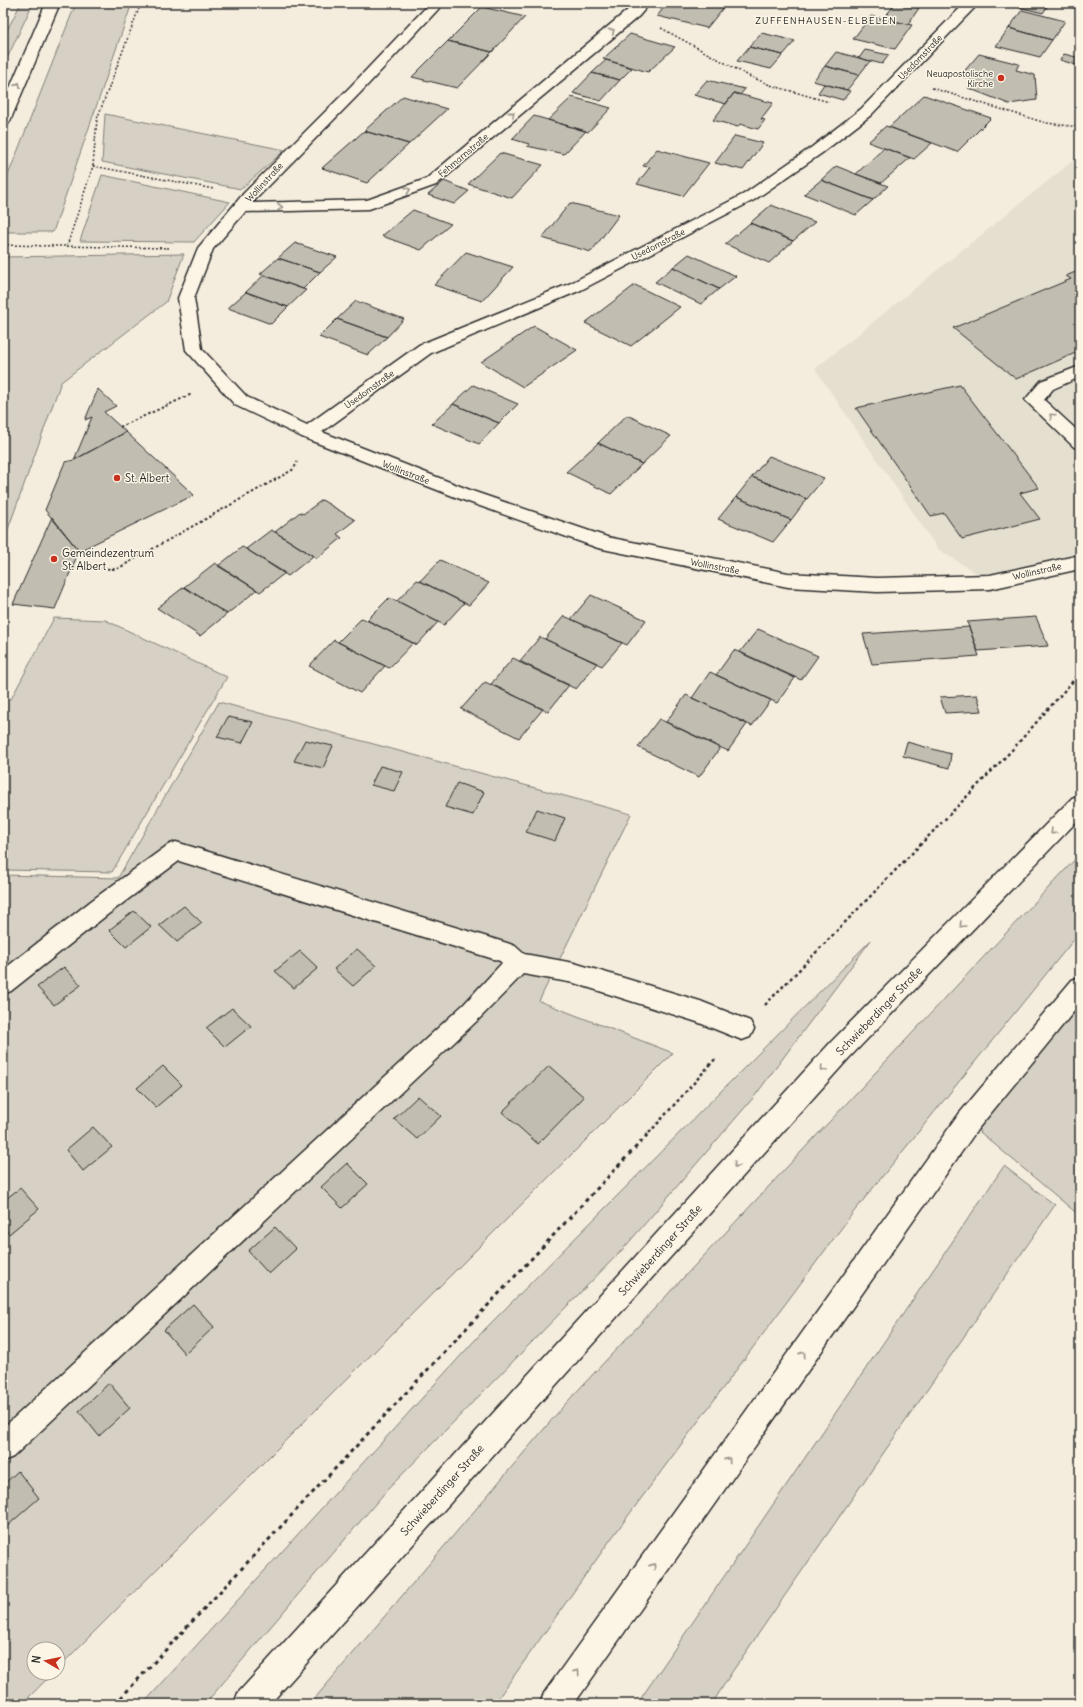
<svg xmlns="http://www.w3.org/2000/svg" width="1083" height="1707" viewBox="0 0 1083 1707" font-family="Delius,sans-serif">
<rect width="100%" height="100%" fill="#f4edde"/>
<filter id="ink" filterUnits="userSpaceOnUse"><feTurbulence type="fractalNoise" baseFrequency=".025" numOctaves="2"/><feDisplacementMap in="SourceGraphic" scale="8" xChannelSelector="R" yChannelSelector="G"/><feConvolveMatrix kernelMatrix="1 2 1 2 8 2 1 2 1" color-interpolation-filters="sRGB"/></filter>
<g filter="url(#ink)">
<path fill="#e5dfd0" d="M1080,155v407l-90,20 -52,-33 -123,-180z"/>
<path fill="#d6d1c4" stroke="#807e78" d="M21,3h12l-30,64v-29z
M76,3h56l-79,229h-50v-44z
M105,114l180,36 -44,39 -139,-27z
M102,175l128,27 -36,40 -114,-1z
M184,254l-18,48 -105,80 -58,161v-286z
M54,618l51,2 122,57 -115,195 -109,-2v-172l8,1z
M219,702l412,112 -92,187 134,52 -615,615v-19h-24v24h19l-31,31h-19v-829l115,3z
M1080,854v78l-228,282 -241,325 -117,165h-184l257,-302z
M871,940l-117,157 -130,151 -237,242 -182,214h-62l343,-376z
M1080,1003v213l-112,-94z
M1004,1166l51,39 -323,467 -20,32h-75z"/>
<path fill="#c2bdb1" stroke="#2b2b2b" d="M668,3h59l-20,25 -50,-12z
M896,3l23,5 -11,16 -25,-5z
M1021,3h8l18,4 -4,6 -25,-6z
M1057,3h22l-3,5z
M482,7l43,10 -33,35 -44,-11z
M1022,10l43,11 -13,19 -43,-12z
M871,16l12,3 29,6 -17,24 -42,-10z
M1009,28l43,12 -12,17 -44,-11z
M762,33l33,8 -12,14 -34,-8z
M630,34l45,13 -27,25 -45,-13z
M448,41l44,11 -35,36 -45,-11z
M749,47l34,8 -12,14 -34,-8z
M865,50l24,5 -7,9 -23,-6z
M836,52l23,6 11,3 -11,14 -34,-9z
M979,54l40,10 -3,6 19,5 2,25 -28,4 -41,-16 7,-8 -15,-4z
M1064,54l16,4v8l-20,-6z
M606,60l26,8 -12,12 -28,-7z
M825,66l34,9 -12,15 -34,-9z
M592,73l28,7 -19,21 -28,-8z
M707,80l38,9 -5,6 -6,-2 -8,11 -32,-9z
M824,84l23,6 3,1 -7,9 -25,-7z
M734,93l39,10 -12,16 4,1 -7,9 -18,-5 -2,3 -25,-7z
M924,95l67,23 -34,34 -68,-25z
M403,96l44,13 -38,35 -45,-13z
M572,97l39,11 -23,24 -40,-12z
M534,116l14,4 38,11 -22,23 -37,-8 2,-2 -17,-5z
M886,126l46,17 -18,16 -46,-17z
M364,131l45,13 -42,39 -45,-15z
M735,136l28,7 -20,27 -28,-7z
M884,148l26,10 -29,25 -25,-9z
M657,149l52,14 -26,33 -46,-12 13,-17 -7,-1z
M500,153l43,12 -31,33 -44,-14z
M836,166l20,8 32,12 -15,14 -52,-20z
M821,180l52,20 -17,15 -52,-21z
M444,181l25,10 -15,13 -26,-9z
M570,203l49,12 -28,37 -49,-14z
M771,205l44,17 -22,19 -43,-18z
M413,210l38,14 -30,26 -39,-14z
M750,223l43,18 -24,22 -44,-19z
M295,243l42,14 -17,15 -42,-14z
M466,252l47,15 -31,34 -48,-16z
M689,254l47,22 -17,13 -46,-22z
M278,258l42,14 -17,17 -43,-15z
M673,267l46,22 -18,15 -46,-22z
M1080,270v81l-64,28 -63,-51 118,-49 -5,-3z
M264,275l39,14 3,1 -18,17 -42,-15z
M635,285l45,22 -49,39 -46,-23z
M246,292l42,15 -17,17 -43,-16z
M356,301l48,18 -17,18 -50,-18z
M337,319l50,18 -19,18 -49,-18z
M534,326l43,24 -54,37 -42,-25z
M473,385l45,19 -19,19 -46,-19z
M960,385l79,103 -19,5 20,26 -78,20 -18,-26 -13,3 -75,-108z
M98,389l18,17 -12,6 22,20 -52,28 18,-43 -7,3z
M453,404l46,19 -20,21 -47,-20z
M627,415l44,21 -29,28 -44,-21z
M126,432l68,63 -115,56 -34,-41 20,-48 9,-2z
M598,443l44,21 -31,30 -45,-22z
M769,456l55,22 -17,21 -55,-22z
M752,477l55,22 -16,21 -55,-23z
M736,497l55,23 -18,22 -55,-23z
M322,500l33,20 -18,14 5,4 -25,20 -42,-26 25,-20 3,2z
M52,517l27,34 -24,58 -42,-5z
M271,530l4,2 38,24 -25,20 -42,-27z
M242,547l4,2 39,24 -25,19 -42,-26z
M440,560l49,23 -20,22 -49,-24z
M215,563l42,27 -30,24 -43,-27z
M417,580l3,1 44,22 -20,22 -47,-24z
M184,587l43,27 -27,22 -43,-28z
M591,595l55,25 -19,25 -56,-26z
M389,598l8,3 41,21 -21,23 -50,-25z
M564,616l7,3 51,24 -20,23 -57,-27z
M1036,617l12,29 -70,5 -11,-29z
M362,618l51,25 -24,25 -51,-26z
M969,627l10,29 -107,8 -9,-30z
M758,629l60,27 -17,24 -61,-28z
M540,637l57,26 -21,26 -57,-27z
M334,640l51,26 -25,27 -51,-27z
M734,650l61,28 -18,25 -61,-28z
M513,658l56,27 -21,27 -57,-28z
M710,672l61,28 -19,26 -60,-28z
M485,682l58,27 -24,29 -58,-29z
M686,695l61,29 -19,27 -62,-29z
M977,695l5,16 -37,2 -5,-16z
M228,717l25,5 -11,21 -25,-6z
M659,719l61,29 -21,29 -61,-30z
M305,740l28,6 -10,22 -29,-7z
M907,742l44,12 -2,14 -46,-12z
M380,766l23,6 -9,19 -23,-6z
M457,783l27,9 -11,23 -28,-8z
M537,809l28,9 -10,23 -29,-9z
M184,906l18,17 -25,19 -18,-17z
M134,911l17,16 -25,20 -17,-17z
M357,949l19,17 -23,20 -19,-17z
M300,951l18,17 -24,20 -19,-17z
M64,967l17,18 -27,20 -17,-18z
M232,1008l19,18 -26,21 -19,-19z
M163,1066l19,19 -26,22 -19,-19z
M549,1066l35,31 -46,47 -36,-32z
M418,1096l23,20 -24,23 -23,-20z
M93,1127l19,20 -29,24 -17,-21z
M347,1163l21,21 -26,24 -21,-21z
M20,1188l19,21 -30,25 -6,-7v-26z
M275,1227l21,22 -27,25 -21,-23z
M193,1304l21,23 -29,27 -21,-24z
M109,1383l21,25 -31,28 -20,-25z
M18,1471l21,27 -34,30 -2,-3v-40z"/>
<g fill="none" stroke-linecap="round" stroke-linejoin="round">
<defs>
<path id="minor" d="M430,3h14l-83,89 -109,111 115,-3 59,-21 210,-176h14l-11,13 -203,169 -67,24 -124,3 -32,37 -19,49 8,51 45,48 60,28 112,-80 150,-61 175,-90 68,-47 49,-38 104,-106h14l-108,112 -49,38 -68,47 -173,90 -150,63 -109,79 153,60 132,45 181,36 89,5 113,-3 90,-20v14l-90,20 -113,3 -89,-5 -190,-39 -135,-48 -161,-63 -67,-32 -49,-55 -8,-52 20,-50 46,-55 107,-107z
M1080,366v11l-27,12 -9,11 36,33v16l-6,-2 -49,-47 16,-19z
M176,842l331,101 8,3 9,8 50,9 126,38 50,20 4,8 -4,8 -8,3 -45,-18 -123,-39 -51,-9 -43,44 -467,439 -10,4v-33l461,-424 38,-41 -2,-2 -321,-100 -72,54 -96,76 -8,3v-24l88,-69 77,-56z"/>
<path id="major" d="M1080,795v23l-231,240 -579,646h-36l4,-11 593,-651 241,-244z
M1080,977v27l-103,126 -403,574h-34l4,-11 415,-579 113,-134z"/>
<path id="highway" d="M46,3h14l-50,118 -2,3 -5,1v-21z"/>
</defs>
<use href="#minor" stroke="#2b2b2b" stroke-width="3"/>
<use href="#major" stroke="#2b2b2b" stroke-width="3"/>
<use href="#highway" stroke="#2b2b2b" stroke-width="3"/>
<path stroke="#2b2b2b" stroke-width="1.5" stroke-dasharray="2 2" stroke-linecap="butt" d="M661,28l88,48 21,9 59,17
M932,88l114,35 34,4
M93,166l121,23
M3,245l168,3
M67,246l26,-80 4,-47 44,-116"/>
<path stroke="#2b2b2b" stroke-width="2" stroke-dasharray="2.5 2.5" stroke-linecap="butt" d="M120,427l72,-33
M72,568l45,1 177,-100 3,-7"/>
<path stroke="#2b2b2b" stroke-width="2.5" stroke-dasharray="3 3" stroke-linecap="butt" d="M765,1005l247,-255 68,-77
M649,1133l68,-76"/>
<path stroke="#2b2b2b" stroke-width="3" stroke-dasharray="4 4" stroke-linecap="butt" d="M115,1704l535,-572"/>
<use href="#minor" fill="#fcf5e5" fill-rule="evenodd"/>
<use href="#major" fill="#fcf5e5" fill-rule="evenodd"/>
<use href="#highway" fill="#fcf5e5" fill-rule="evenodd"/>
</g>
<defs><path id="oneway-chevron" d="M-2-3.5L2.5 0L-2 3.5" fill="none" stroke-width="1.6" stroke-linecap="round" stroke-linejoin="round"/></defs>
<g stroke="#949088">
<use href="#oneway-chevron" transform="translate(612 31) rotate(-39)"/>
<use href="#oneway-chevron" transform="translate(18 85) rotate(-67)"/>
<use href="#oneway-chevron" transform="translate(512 114) rotate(-40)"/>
<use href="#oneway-chevron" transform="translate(408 190) rotate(-20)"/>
<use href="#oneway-chevron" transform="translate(280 207) rotate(-2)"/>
<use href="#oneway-chevron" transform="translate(1052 416) rotate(-137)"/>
<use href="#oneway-chevron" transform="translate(1053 832) rotate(134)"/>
<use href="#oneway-chevron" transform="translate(962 925) rotate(134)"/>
<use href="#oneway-chevron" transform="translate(823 1069) rotate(132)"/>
<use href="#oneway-chevron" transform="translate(736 1165) rotate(132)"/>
<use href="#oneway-chevron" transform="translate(803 1354) rotate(-55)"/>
<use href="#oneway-chevron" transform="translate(728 1460) rotate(-55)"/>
<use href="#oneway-chevron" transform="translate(653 1566) rotate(-55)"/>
<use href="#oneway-chevron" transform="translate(577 1672) rotate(-55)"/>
</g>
</g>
<g fill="#c8321e" stroke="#fcf5e5" stroke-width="1.5">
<circle cx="1001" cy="78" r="4"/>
<circle cx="117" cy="478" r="4"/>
<circle cx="54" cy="559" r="4"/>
</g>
<g text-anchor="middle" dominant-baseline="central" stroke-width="3" stroke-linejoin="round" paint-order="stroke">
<g font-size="9" fill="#2b2b2b" stroke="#fcf5e5">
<text transform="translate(920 57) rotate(-46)">Usedomstraße</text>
<text transform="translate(463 155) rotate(-40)">Fehmarnstraße</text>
<text transform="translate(264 182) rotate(-47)">Wollinstraße</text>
<text transform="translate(658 244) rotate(-27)">Usedomstraße</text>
<text transform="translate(369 389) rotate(-36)">Usedomstraße</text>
<text transform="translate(406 472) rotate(21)">Wollinstraße</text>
<text transform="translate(715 566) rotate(11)">Wollinstraße</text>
<text transform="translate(1037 571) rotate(-13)">Wollinstraße</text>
</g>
<g font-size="9" fill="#2b2b2b" stroke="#fcf5e5" text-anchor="end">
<text x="993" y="73">Neuapostolische<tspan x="993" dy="10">Kirche</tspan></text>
</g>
<g font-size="10" letter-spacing="1" fill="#2b2b2b" stroke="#fcf5e5">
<text x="826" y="20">ZUFFENHAUSEN-ELBELEN</text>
</g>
<g font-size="11" fill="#2b2b2b" stroke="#fcf5e5" text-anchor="start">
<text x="125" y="478">St. Albert</text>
<text x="62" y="553">Gemeindezentrum<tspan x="62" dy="13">St. Albert</tspan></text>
</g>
<g font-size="11" fill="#2b2b2b" stroke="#fcf5e5">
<text transform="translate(879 1011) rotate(-46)">Schwieberdinger Straße</text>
<text transform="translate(660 1250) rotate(-48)">Schwieberdinger Straße</text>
<text transform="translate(442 1490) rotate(-48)">Schwieberdinger Straße</text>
</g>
</g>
<rect width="1083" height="1707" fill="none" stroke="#fcf5e5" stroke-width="16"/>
<rect x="8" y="8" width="1067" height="1691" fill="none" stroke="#2b2b2b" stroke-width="1.5" filter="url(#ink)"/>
<g transform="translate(46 1661) rotate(279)"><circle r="19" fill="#fcf5e5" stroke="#a8a49b"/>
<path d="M0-3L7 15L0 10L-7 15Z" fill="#c8321e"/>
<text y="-6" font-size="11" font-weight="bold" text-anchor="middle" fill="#2b2b2b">N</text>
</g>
</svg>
